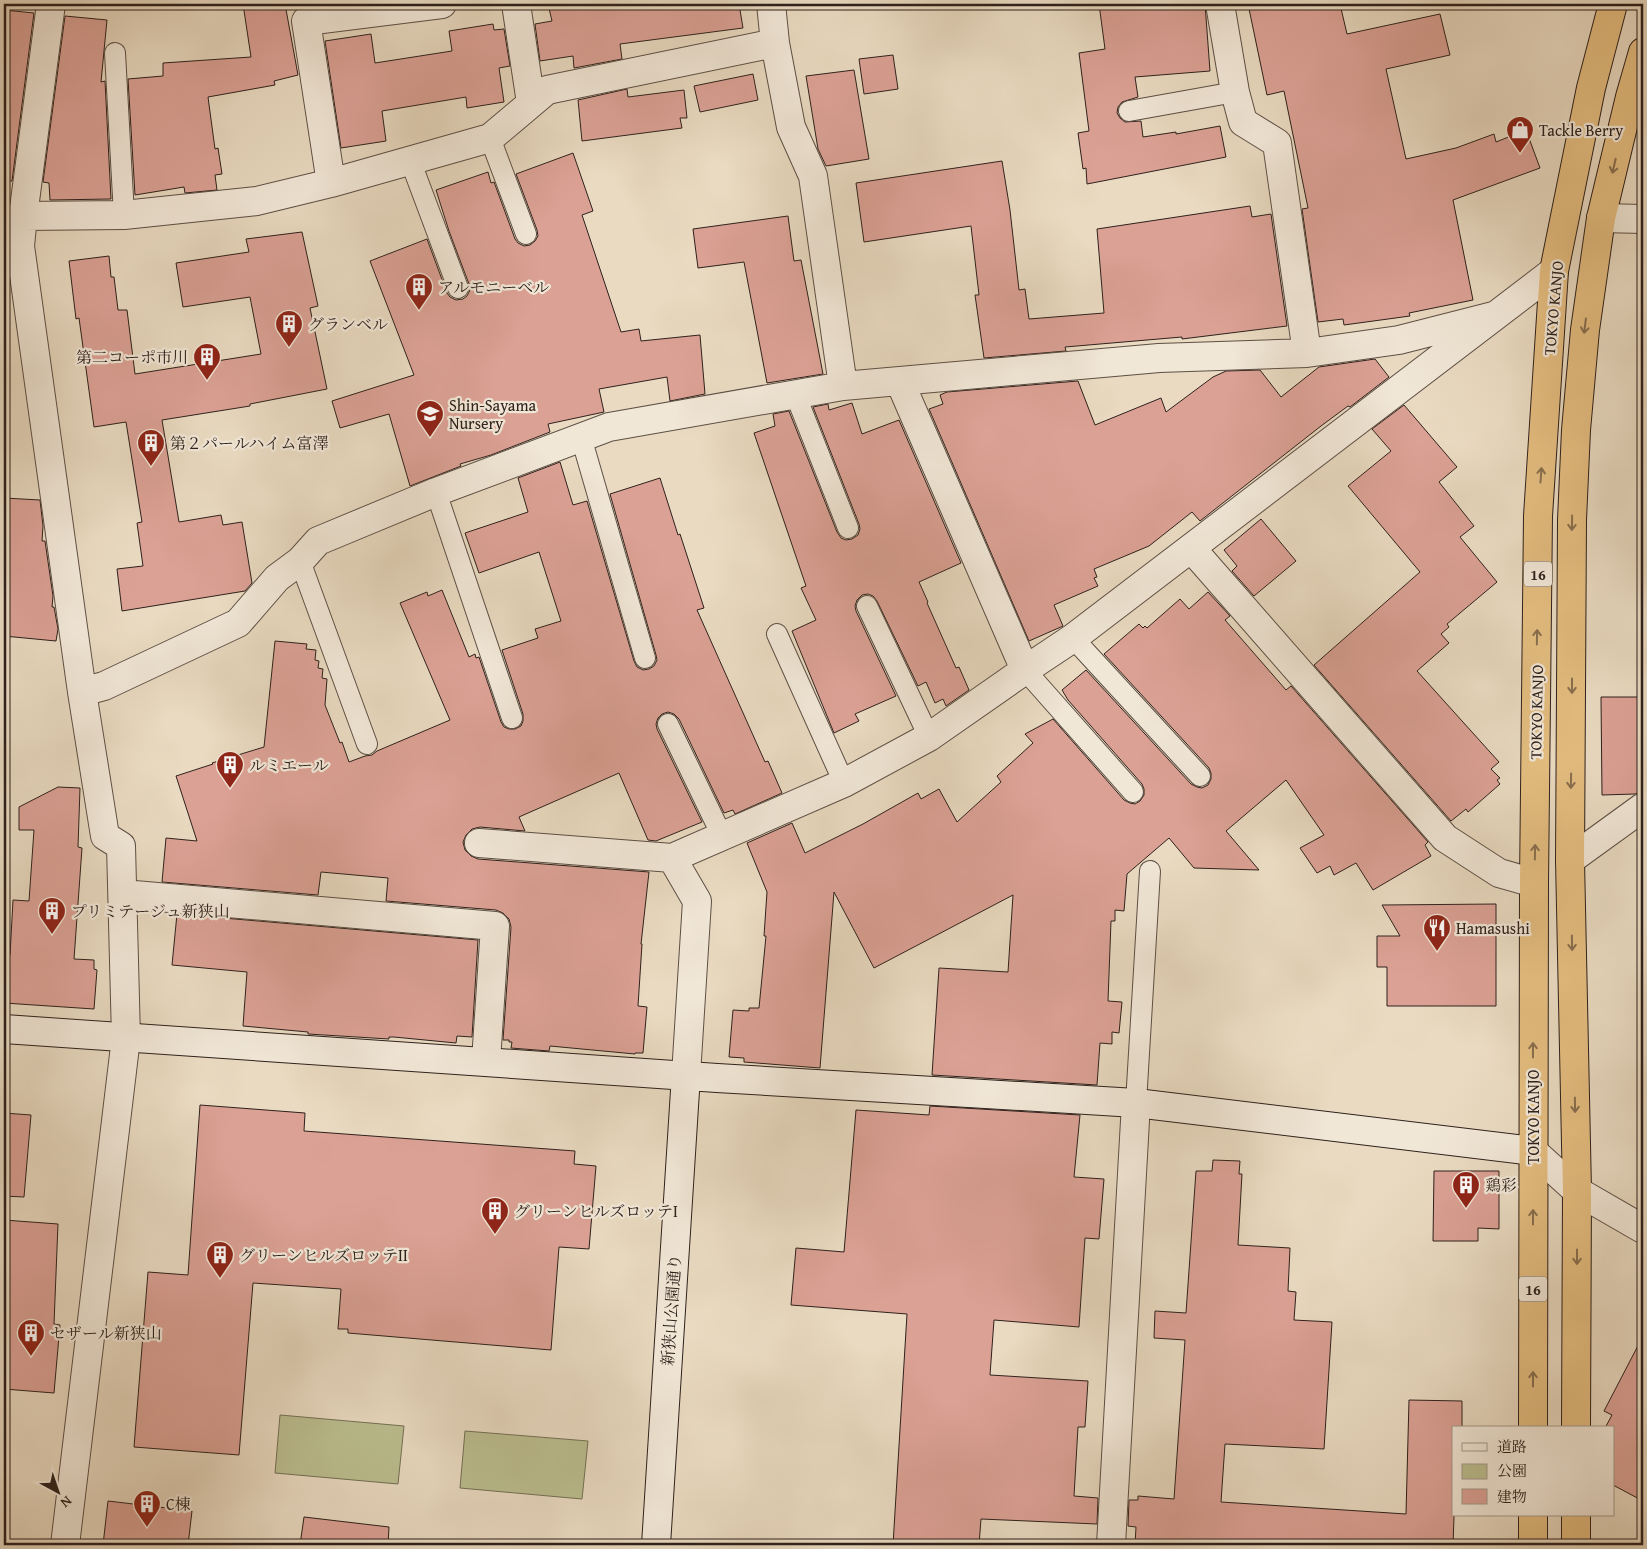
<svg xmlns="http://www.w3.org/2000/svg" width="1647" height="1549" viewBox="0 0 1647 1549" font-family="'Gentium Book Plus','Noto Serif JP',serif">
<rect width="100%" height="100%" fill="#e9dac1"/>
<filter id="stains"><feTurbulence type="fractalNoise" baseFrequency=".004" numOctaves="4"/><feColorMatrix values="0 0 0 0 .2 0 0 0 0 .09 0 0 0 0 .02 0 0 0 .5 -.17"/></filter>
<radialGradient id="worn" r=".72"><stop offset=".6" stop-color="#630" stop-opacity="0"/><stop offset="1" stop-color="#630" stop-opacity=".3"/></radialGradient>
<path fill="#bbbe90" stroke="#747056" d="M280,1415l124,11 -6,58 -123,-11z
M465,1431l123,10 -6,58 -122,-11z"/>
<path fill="#dba195" stroke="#2e211c" d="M243,4h42l13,71 -24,6 1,4 -67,12 7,52 3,-1 4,26 -7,1 2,15 -32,3 -1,-6 -49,8 -7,-116 35,-3v-13l88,-6z
M548,4h191l4,24 -123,16 2,15 -48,9 -1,-12 -33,5 -5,-37 17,-3z
M1099,4h106l5,67 -75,6 3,20 -16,5 -4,5 -1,6 3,5 5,4 16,-1 2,16 33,-5v2l44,-8 6,31 -139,27 -1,-16 -3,1 -5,-36 11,-2 -10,-78 26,-4z
M1248,4h92l7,30 93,-20 10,41 -64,14 20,90 50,-11 38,-14 2,8 30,-12 14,38 -87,32 20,100 -64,13 1,3 -66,9 -1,-6 -25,3 -16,-113 6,-1 -24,-117 -17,4z
M4,10l30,3 -22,168h-8z
M65,16l42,4 -6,62 4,-1 6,118 -61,1 -1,-17 -6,-1z
M493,24l1,6 10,-1 6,37 -11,2 5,34 -37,6 -1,-11 -84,14 4,30 -45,7 -16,-107 46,-7 4,29 77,-12 -3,-20z
M893,55l5,34 -34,5 -5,-35z
M854,70l15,89 -43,7 -8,-17 -12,-73z
M753,74l5,26 -58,12 -6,-26z
M627,89l1,8 56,-7 3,28h-7l2,10 -100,13 -4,-41z
M573,153l20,58 -11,4 39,117 18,-3 2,12 59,-6 5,59 -35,7 -3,-24 -68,12 5,23 -56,12 2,8 -59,23 -31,9 1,2 -51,20 -21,-72 -49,14 -8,-27 82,-26 -44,-114 57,-22 20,54 3,4 6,3 7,-1 4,-3 3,-6 -1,-6 -20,-53 -13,-41 52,-18 3,11 3,-1 21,57 3,4 6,3 6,-1 5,-4 3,-5 -1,-6 -21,-56z
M1002,161l8,49 9,80 6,-1 4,30 75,-6 -7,-84 153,-23 2,11 19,-3 16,112 -105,13v-2l-117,10 1,4 -82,7 -9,-63h4l-8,-69 -107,16 -8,-59z
M788,216l6,45 7,-1 22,114 -56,9 -23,-121 -46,6 -5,-39z
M302,232l16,74 -8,2 17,81 -77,15v2l-88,14 17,102 42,-7 2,10 19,-3 10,61 -7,8 -123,20 -5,-42 26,-3 -6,-43 5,-1 -16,-100 -32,5 -15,-109 -3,1 -7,-58 40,-5 2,21h3l4,33h9l8,64 126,-20 -11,-57 -67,10 -7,-44 73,-11 -3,-13z
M1375,359l14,18 -39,30 -2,-1 -27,20 -121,95 -8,-9 -43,34 -55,23 3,8 -3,1 4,8 -44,19 9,21 -34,15 -100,-232 14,-5 -3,-9 7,-3 131,-11 17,44 66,-27 5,14 47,-35 13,-6 34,-1 21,27 38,-30z
M852,403l10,31 37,-14 62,143 -42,19 9,20 -1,1 29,65 3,-1 10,23 -23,16 -3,-7 -8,4 -9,-21 -8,4 -41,-85 -4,-5 -5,-2 -6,1 -5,5 -2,6 1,5 40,85 -41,18 4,7 -25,12 -42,-102 24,-11 -15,-32 5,-2 -52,-153 21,-7 -2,-12 16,-3 48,121 4,6 5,2 6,-1 6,-4 2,-6 -1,-5 -46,-117 15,-3 1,6z
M1404,405l53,62 -18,15 35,44 -14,11 37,45 -50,42 2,3 -8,7 8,9 -32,28 82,91 -8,7 9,9 -3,2 3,4 -32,28 -2,-3 -15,12 -137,-156 106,-93 -72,-86 43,-35 -19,-22z
M560,462l13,43 14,-4 47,160 3,6 6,3 6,-1 5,-3 3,-6 -1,-5 -46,-161 50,-16 18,57 2,-1 24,74 -7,2 68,152 3,-1 14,32 -47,21 -2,-4 -9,3 -45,-94 -5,-5 -6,-2 -6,2 -4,4 -2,6 1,5 45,93 -46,19 -8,-1 -29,-67 -100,44 6,14 -45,-4 -8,2 -6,6 -3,7 2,8 6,6 7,3 171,13 -8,72h1l-4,62 9,1 -4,46h-8v1l-85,-8 -1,5 -38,-3 1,-6h-3v-2h-6l8,-113 -2,-8 -6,-6 -7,-3 -110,-9 2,-23 -67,-6 -3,23 -156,-13 4,-44 31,3 -21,-65 37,-12 -1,-1 52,-16 11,-106 32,3 -1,5 10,1 -1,10 4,1 -1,7 5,1 -1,9 5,1 -2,26 15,38 2,-1 7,20 16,-6 7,-1 5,-4 73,-31 -50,-117 27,-11 1,4 14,-6 27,67 6,-3 1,4 3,-1 22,65 3,5 5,2h6l6,-3 2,-5v-7l-21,-64 36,-12 -3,-9 26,-8 -22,-69 -60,21 -14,-40 63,-21 -10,-34z
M4,498l36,2 3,26 -1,15h3l8,55 -1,11h2l4,22 -2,12 -52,-5z
M1261,519l35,42 -42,35 -22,-25 5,-5 -13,-16z
M1208,592l22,24 -5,4 61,70 5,-4 137,156 -3,3 6,11 -58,34 -17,-27 -22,12 -4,-9 -13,7 -17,-25 24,-13 -38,-55 -60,51 33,39 -65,-2 -25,-30 -42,36 -3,37 -9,-1v11h-4l-3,80 14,1 -3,31 -7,-1v12l-12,-1 -3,42 -165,-10 7,-107 69,4 5,-77 -139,73 -40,-76 -14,176 -76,-6v-4l-15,-1 4,-47 16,1v-3h10l7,-72h-2l3,-44 -20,-49 45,-20 13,30 58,-29 55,-31 3,6 18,-10 18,33 44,-40 -4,-6 36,-33 -8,-9 28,-15 71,81 6,3 5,1 5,-3 4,-6v-6l-2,-5 -74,-84 -6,-10 24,-20 105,114 6,3 5,1 6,-3 3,-6v-6l-2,-5 -105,-114 35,-30 4,4 2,-2 2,2 33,-29 9,10z
M1601,697h42v95l-8,2 -33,1z
M58,787l22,1 -2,59 4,1 -8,111 20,1v9l3,1 -3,39 -90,-6v-48h6l3,-55 16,1 5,-71h-15v-23z
M1496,904v102h-109v-39h-10v-31h23l-18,-31z
M177,914l301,26 -6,97 -15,-1 -1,7 -62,-6h-5v2l-81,-5v-2l-65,-6 4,-54 -75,-7z
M200,1105l105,8 -1,18 271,20 -1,13 22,2 -7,83 -30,-2 -8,103 -203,-17v-4h-10l3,-40 -88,-6 -14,172 -105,-8 14,-175 40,3z
M930,1106l150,9 -6,62 30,2 -5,60 -14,-1 -6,89 -85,-7 -4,55 98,6 -3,46h-7l-4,69 24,2 -1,26 -116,-5 -2,26h-86l14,-231 -116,-9 5,-57 48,4 12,-142 73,5z
M4,1113l27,2 -7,82 -20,-1z
M1213,1160l27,1 -1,13h3l-4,71 52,3 -2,43 8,1 -2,28 38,2 -8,127 -99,-5 -4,58 185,12 3,-114 53,1v27h-9l1,89 -1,28h-318l1,-18 -8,-1 1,-26h9v-4l36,3 11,-159 -31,-2 1,-27 31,2 10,-142h16z
M1434,1171h65v58l-21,-1v13h-45z
M4,1220l54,4 -4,100 6,1 -6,68 -50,-4z
M1643,1336v165l-30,-16v-57h-8l7,-13 -8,-4z
M108,1501l84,10 -4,34h-85z
M304,1517l85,10 -1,18h-88z"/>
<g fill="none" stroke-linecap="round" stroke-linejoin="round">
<defs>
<path id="lane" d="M115,53l9,162
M1129,111l106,-19
M490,138l36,96
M410,160l48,128
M796,396l52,132
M581,437l64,221
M436,492l76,226
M300,561l67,183
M867,606l62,131
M777,634l67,149
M1073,638l127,138
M1025,670l108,122
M668,724l54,112
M1136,1103l14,-232"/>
<path id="street" d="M51,4l-28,212 -3,30 62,446 23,144 16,10 5,192 -61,507
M516,4l15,99
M771,4l4,39 16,84 22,49 30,210
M1220,4l15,88 8,30 34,21 30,210
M331,183l-25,-162 136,-17
M23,216l101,-1 133,-14 74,-18 159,-45 57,-48 228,-47
M1601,218l42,1
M900,382l125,288
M1191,548l254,290 54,35 35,10
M82,692l22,-6 134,-63 39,-45 23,-17 18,-20 118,-49 173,-65 234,-41 316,-28 148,-5 92,-13 94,-24
M479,843l193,15 172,-75 85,-46 96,-67 48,-32 481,-367
M672,858l25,43 -11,174
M1570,860l73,-53
M123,894l372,32 -9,135
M1533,1151l44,40 66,38
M1111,1545l25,-442"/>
<path id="secondary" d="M4,1029l713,49 419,25 397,48
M656,1545l30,-470"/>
<path id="highway" d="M1533,1428l1,-545 4,-367 16,-245 37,-183 22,-84
M1576,1428l1,-237 -7,-331 2,-340 4,-90 9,-100 16,-112 29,-121 13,-45
M1533,1545v-30
M1576,1545v-30"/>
</defs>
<use href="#lane" stroke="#5d4f45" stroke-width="22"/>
<use href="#street" stroke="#5d4f45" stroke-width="30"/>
<use href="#secondary" stroke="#2e211c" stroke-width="30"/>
<use href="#highway" stroke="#2e211c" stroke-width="30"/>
<use href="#lane" stroke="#f1e7d7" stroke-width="20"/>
<use href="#street" stroke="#f1e7d7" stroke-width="28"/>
<use href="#secondary" stroke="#f1e7d7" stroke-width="28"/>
<use href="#highway" stroke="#e4bd80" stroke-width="28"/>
</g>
<defs><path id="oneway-shaft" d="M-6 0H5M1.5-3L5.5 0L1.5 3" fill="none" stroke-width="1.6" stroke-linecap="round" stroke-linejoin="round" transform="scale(1.25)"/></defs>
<g stroke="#896f4e">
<use href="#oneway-shaft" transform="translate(1614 166) rotate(103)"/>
<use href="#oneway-shaft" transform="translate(1585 326) rotate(97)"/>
<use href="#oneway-shaft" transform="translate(1541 475) rotate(-86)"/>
<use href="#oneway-shaft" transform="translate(1572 523) rotate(91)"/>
<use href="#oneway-shaft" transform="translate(1537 637) rotate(-89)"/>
<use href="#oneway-shaft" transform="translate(1572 686) rotate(90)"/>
<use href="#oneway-shaft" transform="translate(1571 781) rotate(91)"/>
<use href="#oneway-shaft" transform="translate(1535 852) rotate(-89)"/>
<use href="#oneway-shaft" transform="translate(1572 943) rotate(89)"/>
<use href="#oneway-shaft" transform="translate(1533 1050) rotate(-90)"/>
<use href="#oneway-shaft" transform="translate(1575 1105) rotate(89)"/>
<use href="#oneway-shaft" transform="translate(1533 1217) rotate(-90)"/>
<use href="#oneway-shaft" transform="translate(1577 1257) rotate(90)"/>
<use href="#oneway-shaft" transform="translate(1533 1379) rotate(-90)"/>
</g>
<defs>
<symbol id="shop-pin" viewBox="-11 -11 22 30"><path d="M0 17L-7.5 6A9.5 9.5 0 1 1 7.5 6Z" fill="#8f2418" stroke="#f1e7d7"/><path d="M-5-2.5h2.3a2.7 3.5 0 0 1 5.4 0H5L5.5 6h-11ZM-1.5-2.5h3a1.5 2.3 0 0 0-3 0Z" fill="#fff"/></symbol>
<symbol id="building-pin" viewBox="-11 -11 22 30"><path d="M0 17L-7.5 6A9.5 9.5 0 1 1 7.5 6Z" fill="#8f2418" stroke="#f1e7d7"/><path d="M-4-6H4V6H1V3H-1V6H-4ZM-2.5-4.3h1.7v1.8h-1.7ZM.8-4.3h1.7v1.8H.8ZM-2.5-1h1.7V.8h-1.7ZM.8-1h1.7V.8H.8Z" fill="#fff"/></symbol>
<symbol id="school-pin" viewBox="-11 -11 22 30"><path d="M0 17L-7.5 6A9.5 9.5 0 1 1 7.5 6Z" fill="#8f2418" stroke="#f1e7d7"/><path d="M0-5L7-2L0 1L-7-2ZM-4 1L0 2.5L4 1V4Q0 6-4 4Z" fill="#fff"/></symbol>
<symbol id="restaurant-pin" viewBox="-11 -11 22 30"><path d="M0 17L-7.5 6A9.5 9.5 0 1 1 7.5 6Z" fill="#8f2418" stroke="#f1e7d7"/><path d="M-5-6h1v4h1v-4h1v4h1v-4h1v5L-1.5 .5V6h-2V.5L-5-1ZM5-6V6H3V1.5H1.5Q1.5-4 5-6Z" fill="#fff"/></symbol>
</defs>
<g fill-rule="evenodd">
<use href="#shop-pin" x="1504" y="114" width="32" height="43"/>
<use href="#building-pin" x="403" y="271" width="32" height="43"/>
<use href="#building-pin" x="273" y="308" width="32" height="43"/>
<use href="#building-pin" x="191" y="341" width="32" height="43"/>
<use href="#school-pin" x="414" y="398" width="32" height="43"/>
<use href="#building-pin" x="135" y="427" width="32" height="43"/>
<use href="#building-pin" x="214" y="749" width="32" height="43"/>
<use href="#building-pin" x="36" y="895" width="32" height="43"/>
<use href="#restaurant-pin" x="1421" y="912" width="32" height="43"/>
<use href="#building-pin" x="1450" y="1169" width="32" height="43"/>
<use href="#building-pin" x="479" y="1195" width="32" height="43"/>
<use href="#building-pin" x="204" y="1239" width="32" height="43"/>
<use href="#building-pin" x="15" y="1317" width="32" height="43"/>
<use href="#building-pin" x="131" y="1488" width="32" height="43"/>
</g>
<g text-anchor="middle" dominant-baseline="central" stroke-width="4.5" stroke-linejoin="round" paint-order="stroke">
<g fill="#f1e7d7" stroke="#685c54" stroke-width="1">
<rect x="1524" y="561.5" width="28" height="25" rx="4"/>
<rect x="1519" y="1276.5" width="28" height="25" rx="4"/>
</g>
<g font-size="15" font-weight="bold" fill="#2e211c">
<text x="1538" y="574">16</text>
<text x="1533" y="1289">16</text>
</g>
<g font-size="16" fill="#2e211c" stroke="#f1e7d7" text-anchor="start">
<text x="1539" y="130">Tackle Berry</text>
<text x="438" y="287">アルモニーベル</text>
<text x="308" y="324">グランベル</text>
<text x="188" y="357" text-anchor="end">第二コーポ市川</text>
<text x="449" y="405">Shin-Sayama<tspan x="449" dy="18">Nursery</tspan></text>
<text x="170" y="443">第２パールハイム富澤</text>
<text x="249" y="765">ルミエール</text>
<text x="71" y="911">プリミテージュ新狭山</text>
<text x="1456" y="928">Hamasushi</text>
<text x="1485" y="1185">鶏彩</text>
<text x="514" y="1211">グリーンヒルズロッテⅠ</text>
<text x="239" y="1255">グリーンヒルズロッテⅡ</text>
<text x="50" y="1333">セザール新狭山</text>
<text x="166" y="1504">C棟</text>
</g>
<g font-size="16" fill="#2e211c" stroke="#f1e7d7">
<text transform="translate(1553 308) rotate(-85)">TOKYO KANJO</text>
<text transform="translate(1536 712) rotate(-89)">TOKYO KANJO</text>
<text transform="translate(1533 1117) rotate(-90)">TOKYO KANJO</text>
<text transform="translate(671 1310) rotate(-86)">新狭山公園通り</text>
</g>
</g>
<rect width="1647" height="1549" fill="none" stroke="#e9dac1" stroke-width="20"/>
<rect x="5" y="5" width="1637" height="1539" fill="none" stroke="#2e211c" stroke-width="2.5"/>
<rect x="10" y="10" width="1627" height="1529" fill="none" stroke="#2e211c"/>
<rect x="1452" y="1426" width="162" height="90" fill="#f1e7d7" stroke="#a3988c"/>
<rect x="1462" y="1443" width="25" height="8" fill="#f1e7d7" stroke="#a3988c"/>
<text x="1497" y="1452" font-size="15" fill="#2e211c">道路</text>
<rect x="1462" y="1464" width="25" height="15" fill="#bbbe90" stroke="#a3988c"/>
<text x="1497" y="1476" font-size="15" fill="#2e211c">公園</text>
<rect x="1462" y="1489" width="25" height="15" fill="#dba195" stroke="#a3988c"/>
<text x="1497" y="1502" font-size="15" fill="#2e211c">建物</text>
<g transform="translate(58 1492) rotate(140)" stroke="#f1e7d7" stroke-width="4" paint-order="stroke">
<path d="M0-4L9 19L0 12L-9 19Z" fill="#2e211c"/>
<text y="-8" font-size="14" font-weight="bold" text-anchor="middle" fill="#2e211c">N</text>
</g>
<rect width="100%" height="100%" filter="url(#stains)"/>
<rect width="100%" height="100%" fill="url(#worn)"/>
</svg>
